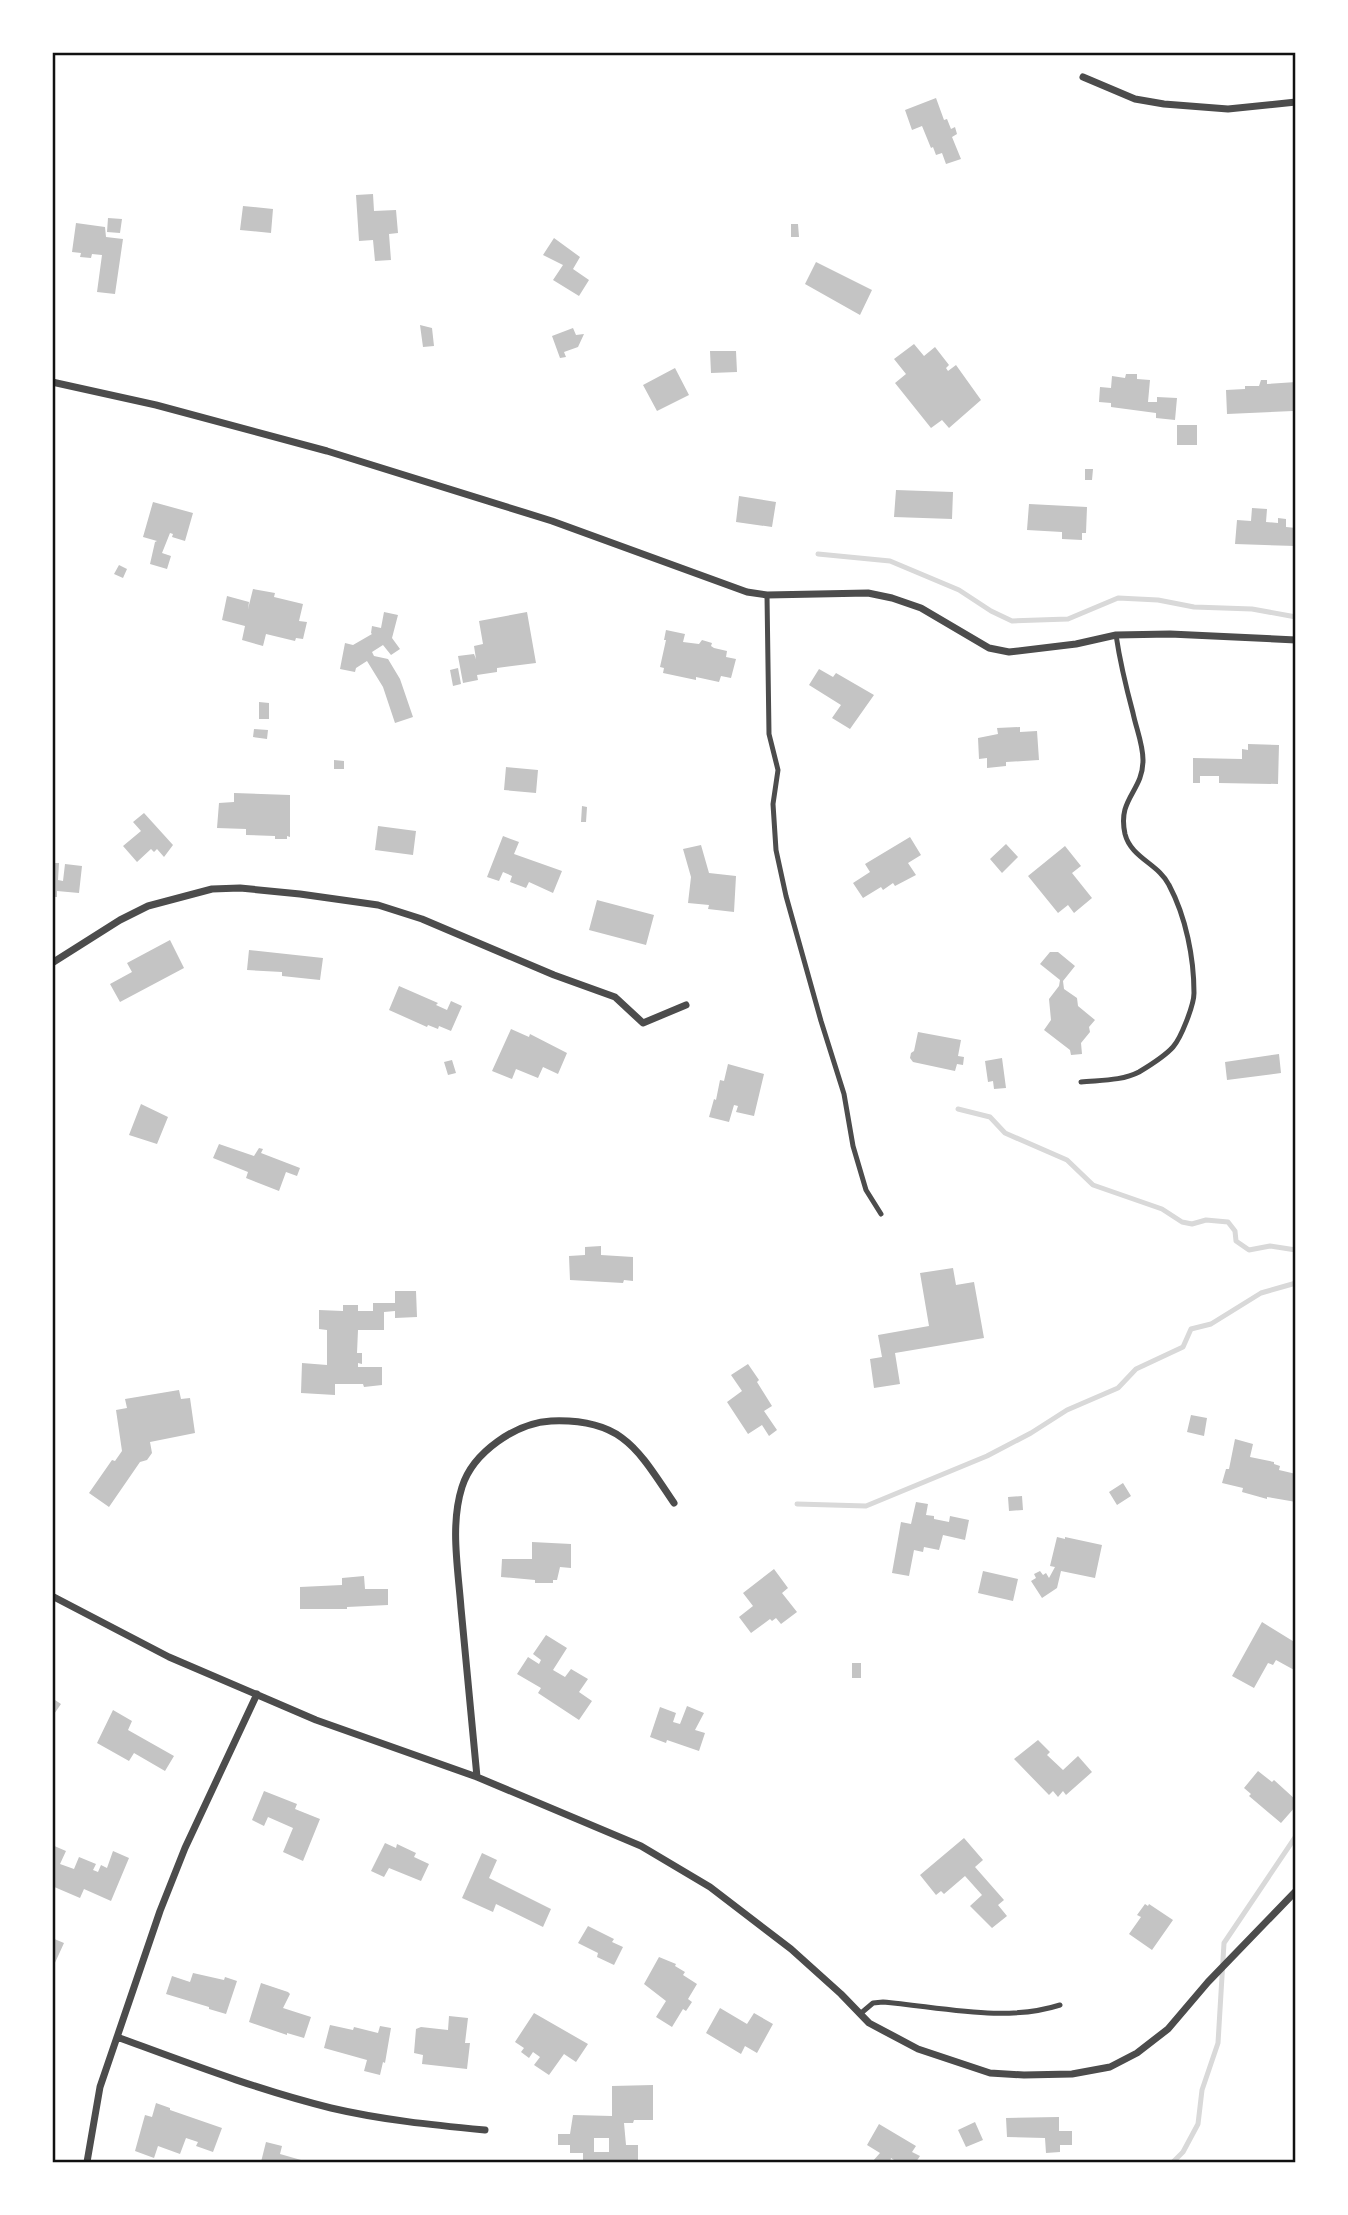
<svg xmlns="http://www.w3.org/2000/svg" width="1348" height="2215" viewBox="0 0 1348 2215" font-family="'Fira Sans Condensed',sans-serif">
<rect width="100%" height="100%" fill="#fff"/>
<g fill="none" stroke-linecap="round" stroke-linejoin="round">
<path stroke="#d9d9d9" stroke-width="5" d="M818,554l72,7 69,29 32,21 21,10 56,-2 50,-21 40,2 36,7 58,2 44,8
M958,1109l32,8 15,16 62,27 26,25 69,24 20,13 10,2 14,-4 22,2 7,9 1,10 13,9 21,-4 26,4
M797,1504l69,2 121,-50 44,-23 36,-23 51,-22 18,-19 47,-22 8,-18 20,-5 50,-31 35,-10
M1173,2162l10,-10 15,-28 4,-34 16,-47 6,-100 72,-107"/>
</g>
<path fill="#c4c4c4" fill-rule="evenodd" d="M936,98l8,22 3,-1 4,10 4,-2 2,7 -5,3 9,22 -15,5 -4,-11 -6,2 -3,-8 -2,1 -9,-22 -10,4 -7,-20z
M373,194l1,17 22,-1 2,23 -9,1 2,26 -16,1 -2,-21 -14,1 -3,-46z
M243,206l30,3 -2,24 -31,-3z
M108,218l14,1 -2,14 -13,-1z
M76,223l29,4 1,10 17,2 -8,55 -18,-2 5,-37 -10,-1 -1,4 -11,-1 1,-4 -9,-1z
M791,224h7l1,13h-8z
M554,238l26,19 -7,12 16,11 -10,16 -26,-16 10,-15 -20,-10z
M816,262l56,28 -12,25 -55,-31z
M420,325l12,3 2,18 -11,1z
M573,328l3,7 8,-1 -6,13 -14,5 2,5 -6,1 -8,-22z
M914,344l10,12 11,-9 14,18 -3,3 2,3 8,-6 25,35 -32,28 -7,-8 -11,8 -36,-45 11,-9 -12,-15z
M710,351h26l1,21 -26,1z
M675,368l14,27 -32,16 -14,-26z
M1126,374h11v5l13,1 -2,22h9v-5l20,1 -2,22 -19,-2v-5l-45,-6v-4l-12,-1 1,-15 11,1 1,-12 13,2z
M1261,380h6v4l29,-2 -3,29 -66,3 -1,-24 19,-1v-3h14z
M1177,425h20v20h-20z
M1085,469h8l-1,11h-7z
M896,490l57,2 -1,27 -58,-2z
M739,496l37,6 -4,25 -36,-5z
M153,502l40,11 -8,28 -13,-4 1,-3 -3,-1 -8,20 9,3 -4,13 -17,-5 5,-22 2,-1 -14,-4z
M1029,504l58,3 -1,26h-4v7l-20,-1v-7l-35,-2z
M1252,508l15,1 -1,13 12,1v-5l8,1v8l10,1v18l-61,-2 2,-24 14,1z
M119,565l8,4 -4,9 -9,-4z
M253,589l22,4 -1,4 29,7 -4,17 8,1 -4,17 -7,-1 -1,3 -29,-7 -3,12 -21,-6 3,-14 -23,-6 5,-24 22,6 -1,7z
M384,612l14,3 -6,23 8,11 -9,6 -8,-10 -11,7 2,4 14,3 12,20 13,38 -18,6 -12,-36 -16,-26 -11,7 -1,4 -15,-3 5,-26 8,2 19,-11 -1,-1 1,-7 9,2z
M527,612l9,51 -39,5v4l-20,3 1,5 -15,3 -5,-27 16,-2 2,5 -2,-13 9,-2 -4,-23z
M666,630l19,4 -2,8 16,2 3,-4 10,3 -1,3 3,2 13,3 -1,6 10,2 -5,19 -10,-2 -2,6 -23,-5v3l-33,-7 1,-5 -4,-1 6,-27h-2z
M458,668l3,16 -8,2 -3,-16z
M819,669l14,8 3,-4 38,22 -24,34 -18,-11 9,-13 -32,-20z
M259,702l10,1v16h-10z
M1020,727v5l17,-1 2,29 -33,2v4l-19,2v-10l-8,1 -1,-21 20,-4 -1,-6z
M254,729l14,1 -1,9 -14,-2z
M1248,744l31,1 -1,39 -59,-1v-7h-19v7h-7v-25l49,1v-10l6,1z
M334,760l10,1v8h-10z
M506,767l32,3 -2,23 -32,-3z
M234,793l56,2v42l-3,-1v3h-12v-3l-29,-1v-6l-29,-1 2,-25 15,-1z
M582,806l5,1 -1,15h-5z
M144,813l29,32 -9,12 -7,-8 -3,3 -3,-3 -14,13 -14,-16 18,-15 -8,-9z
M378,826l38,5 -3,24 -38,-5z
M503,836l16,6 -5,12 48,17 -9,22 -24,-11 -3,6 -16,-6 2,-6 -9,-4 -4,9 -12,-4z
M910,837l11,18 -13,8 8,12 -21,11 -2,-3 -10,7 -2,-3 -18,11 -10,-15 17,-11 -5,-8z
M1006,844l12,13 -16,16 -12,-14z
M701,845l8,28 27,3 -2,36 -26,-3 1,-4 -21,-2 3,-26 -8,-28z
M1065,846l16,20 -9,7 20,25 -18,15 -6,-8 -10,8 -30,-37z
M52,863h7l-1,17 5,1 2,-17 17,2 -3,27 -22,-2v6h-5z
M597,900l57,15 -8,30 -57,-15z
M170,940l14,28 -64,34 -10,-18 22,-12 -5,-9z
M249,950l74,8 -3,22 -38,-4v-4l-35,-2z
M1050,952h8l17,14 -12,15 1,8 13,9 1,8 17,14 -6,7 1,5 -9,11 1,11 -11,1 -1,-5 -26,-20 7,-10 -2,-21 10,-13 1,-6 -20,-16z
M399,986l39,17 -2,2 11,5 4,-9 11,5 -11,25 -12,-5 -1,3 -10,-4 -1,2 -38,-17z
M511,1029l18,8 1,-3 37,19 -9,21 -15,-7 -5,11 -22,-9 -4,10 -20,-8z
M918,1032l43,8 -3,16 6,1 -1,8 -6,-1 -2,7 -42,-9 -3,-4 1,-5 3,-2z
M1279,1054l2,19 -54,7 -2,-18z
M1002,1058l4,30 -12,1 -1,-8 -5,1 -3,-21z
M452,1060l4,13 -8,2 -4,-13z
M728,1064l36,10 -10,42 -18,-4 2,-6 -4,-1 -5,17 -20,-5 5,-18 2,1 4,-20 4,1z
M141,1104l27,13 -11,27 -28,-9z
M219,1144l35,12 5,-8 4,1 -2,4 39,15 -3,8 -11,-4 -7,19 -33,-13 2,-6 -35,-14z
M601,1246v9l32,2v24l-9,-1 -1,3 -53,-3 -1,-24 16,-1v-8z
M953,1268l3,17 18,-3 10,56 -89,15 5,31 -26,4 -4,-29 12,-2 -4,-22 51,-9 -9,-53z
M395,1291h21l1,26 -22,1v-7l-11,1v18h-26l-1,23h5v11l-4,-1v4h24v18l-18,2 -1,-3h-28v11l-34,-2 1,-30 25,2v-35l-8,-1v-19l24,1v-6h15v6h15v-8h22z
M748,1364l11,16 -2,2 15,24 -8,5 13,19 -8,6 -7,-11 -14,9 -21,-32 15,-11 -11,-16z
M179,1390l2,9 9,-1 5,35 -45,9 2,11 -5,7 -7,2 -31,45 -20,-14 23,-33 3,1 7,-10 -6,-41 11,-2 -2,-9z
M1191,1415l16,3 -3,18 -17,-4z
M1235,1439l18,5 -3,13 24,5v2l6,2 -1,4 17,4v28l-29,-5v2l-25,-7 1,-4 -21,-5 4,-14h3z
M1123,1483l8,13 -14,9 -8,-13z
M1022,1496l1,14 -14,1 -1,-14z
M916,1502l12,2 -2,11 8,1v3l15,3 1,-6 19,4 -4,20 -22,-5 -4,15 -15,-3 -1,5 -9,-2 -5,26 -17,-3 9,-51 10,2z
M1057,1537l8,2v-2l37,8 -7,33 -34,-7 -4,17 -15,10 -11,-17 5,-3 -2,-4 6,-3 3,4 3,-2 3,5 6,-11 -5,-1z
M532,1542l39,2v24l-11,-1 -3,13h-4v3h-18v-3l-34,-3 1,-18h30z
M774,1569l14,19 -6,5 15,19 -16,12 -5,-6 -4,3 -2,-2 -19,14 -12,-16 14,-11 -10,-13z
M983,1571l35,8 -5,22 -35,-8z
M364,1576l1,13h23v16l-41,2v2h-47v-22l42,-2v-7z
M1262,1622l34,21v28l-20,-11 -3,5 -5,-2 -14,25 -22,-12z
M546,1635l21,13 -14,22 12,7 6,-8 17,10 -9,13 13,9 -13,19 -41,-27 3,-5 -24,-14 11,-17 11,7 2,-4 -8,-6z
M852,1663h9v15h-9z
M52,1698l9,6 -9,13z
M687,1706l17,7 -9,17 10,3 -6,18 -32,-11 -1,3 -16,-6 10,-30 16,6 -3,9 7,2z
M113,1710l19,11 -4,9 46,26 -9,15 -31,-18 -5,8 -32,-18z
M1038,1740l12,12 -3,3 16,15 15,-14 14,16 -26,23 -3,-4 -5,6 -5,-6 -4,4 -35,-36z
M1258,1771l14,11 2,-2 22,20v6l-15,17 -32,-27 2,-2 -7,-6z
M264,1791l33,13 -2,5 25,10 -17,42 -20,-9 10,-24 -25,-11 -4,9 -12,-6z
M964,1838l19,22 -8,7 29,33 -6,5 9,11 -15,12 -22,-22 12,-11 -17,-19 -21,18 -3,-3 -5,4 -16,-20z
M385,1843l11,5 1,-4 19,9 -2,4 15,7 -8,17 -32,-13 -5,9 -13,-6z
M52,1845l14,6 -6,13 14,5 5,-12 17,7 -3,6 5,2 3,-7 6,3 6,-17 16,7 -18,43 -27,-12 -4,9 -28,-12z
M482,1853l15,7 -8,18 62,31 -8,18 -47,-23 -3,8 -31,-14z
M1145,1904l3,2 1,-2 24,16 -21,30 -23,-16 12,-17 -4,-2z
M588,1926l26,13 -2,3 11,5 -9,18 -17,-8 1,-4 -20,-10z
M52,1938l12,5 -10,22 -2,-1z
M659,1957l17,7 -1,2 10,6 -2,3 14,9 -9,15 4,3 -6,9 -3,-2 -11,18 -16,-10 10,-16 -22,-17z
M193,1973l31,7 1,-3 12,4 -11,33 -17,-5v-2l-43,-13 6,-18 18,6z
M261,1983l27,9 2,2 -7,14 28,9 -7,21 -17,-5v2l-38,-13z
M720,2008l27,16 7,-11 19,11 -16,29 -12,-7 -4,8 -35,-21z
M534,2013l54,31 -12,18 -12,-8 -15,21 -15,-10 6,-8 -7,-5 -4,6 -8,-6 3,-4 -9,-6z
M449,2016l19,2 -3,25h5l-3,26 -45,-5 1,-9 -9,-2 2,-24 5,-2 27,3z
M330,2025l23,5 1,-3 24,6 2,-7 11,2 -6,35 -2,-1 -3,13 -16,-4 3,-11 -43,-12z
M653,2085v35h-19l-1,3h-9l2,22h12v17h-55v-9h-13v-8h-12v-11h12l3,-19 39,1v-30zM594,2138h15v14h-15z
M156,2103l14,5v2l52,18 -9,24 -17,-6 2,-4 -12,-4 -6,16 -22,-8 -4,12 -19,-7 10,-36 7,2z
M1059,2117v14h13v14h-12v7l-14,1 -1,-15 -38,-1 -1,-19z
M975,2122l8,18 -17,7 -8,-17z
M879,2124l37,22 -4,6 8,4 -4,6h-19l-6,-4 -1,4h-18l8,-9 -13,-8z
M266,2142l16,4 -2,8 28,8h-47z"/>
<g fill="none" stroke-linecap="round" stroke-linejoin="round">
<path stroke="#4c4c4c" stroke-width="5" d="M767,595l2,139 9,36 -5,34 3,46 10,46 35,125 23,73 9,52 13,44 15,24
M1081,1082c18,-2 41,-1 58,-10 10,-6 26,-16 34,-25 8,-9 21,-42 21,-54 0,-35 -8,-76 -25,-108 -10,-21 -38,-27 -44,-51 -8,-36 18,-42 18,-74 0,-16 -7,-32 -10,-47 -7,-26 -13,-51 -17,-78
M860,2014l13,-11 10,-1c58,5 121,21 177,3"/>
<path stroke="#4c4c4c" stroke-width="7" d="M1083,77l52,22 29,5 64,5 68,-7
M52,382l104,23 171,46 225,70 195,71 20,3 101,-2 24,5 29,10 68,40 20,4 67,-8 40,-9 54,-1 126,6
M52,963l68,-43 28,-14 64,-17 28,-1 60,6 78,11 44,14 132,56 61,22 28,26 43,-18
M52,1596l117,61 147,63 161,57 164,69 69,41 81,62 50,45 28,29 49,26 72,24 34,2 48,-1 38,-7 27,-14 31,-24 40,-47 88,-91
M477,1777c-5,-57 -11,-113 -16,-169 -3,-40 -11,-83 1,-121 11,-35 54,-64 89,-66 72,-3 87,29 123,82
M117,2037c71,26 141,53 214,71 51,12 102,17 154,22
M87,2162l13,-75 60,-176 25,-63 72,-154"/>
</g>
<rect width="1348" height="2215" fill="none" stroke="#ffffff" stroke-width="108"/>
<rect x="54" y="54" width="1240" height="2107" fill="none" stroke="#111" stroke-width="2.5"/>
</svg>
